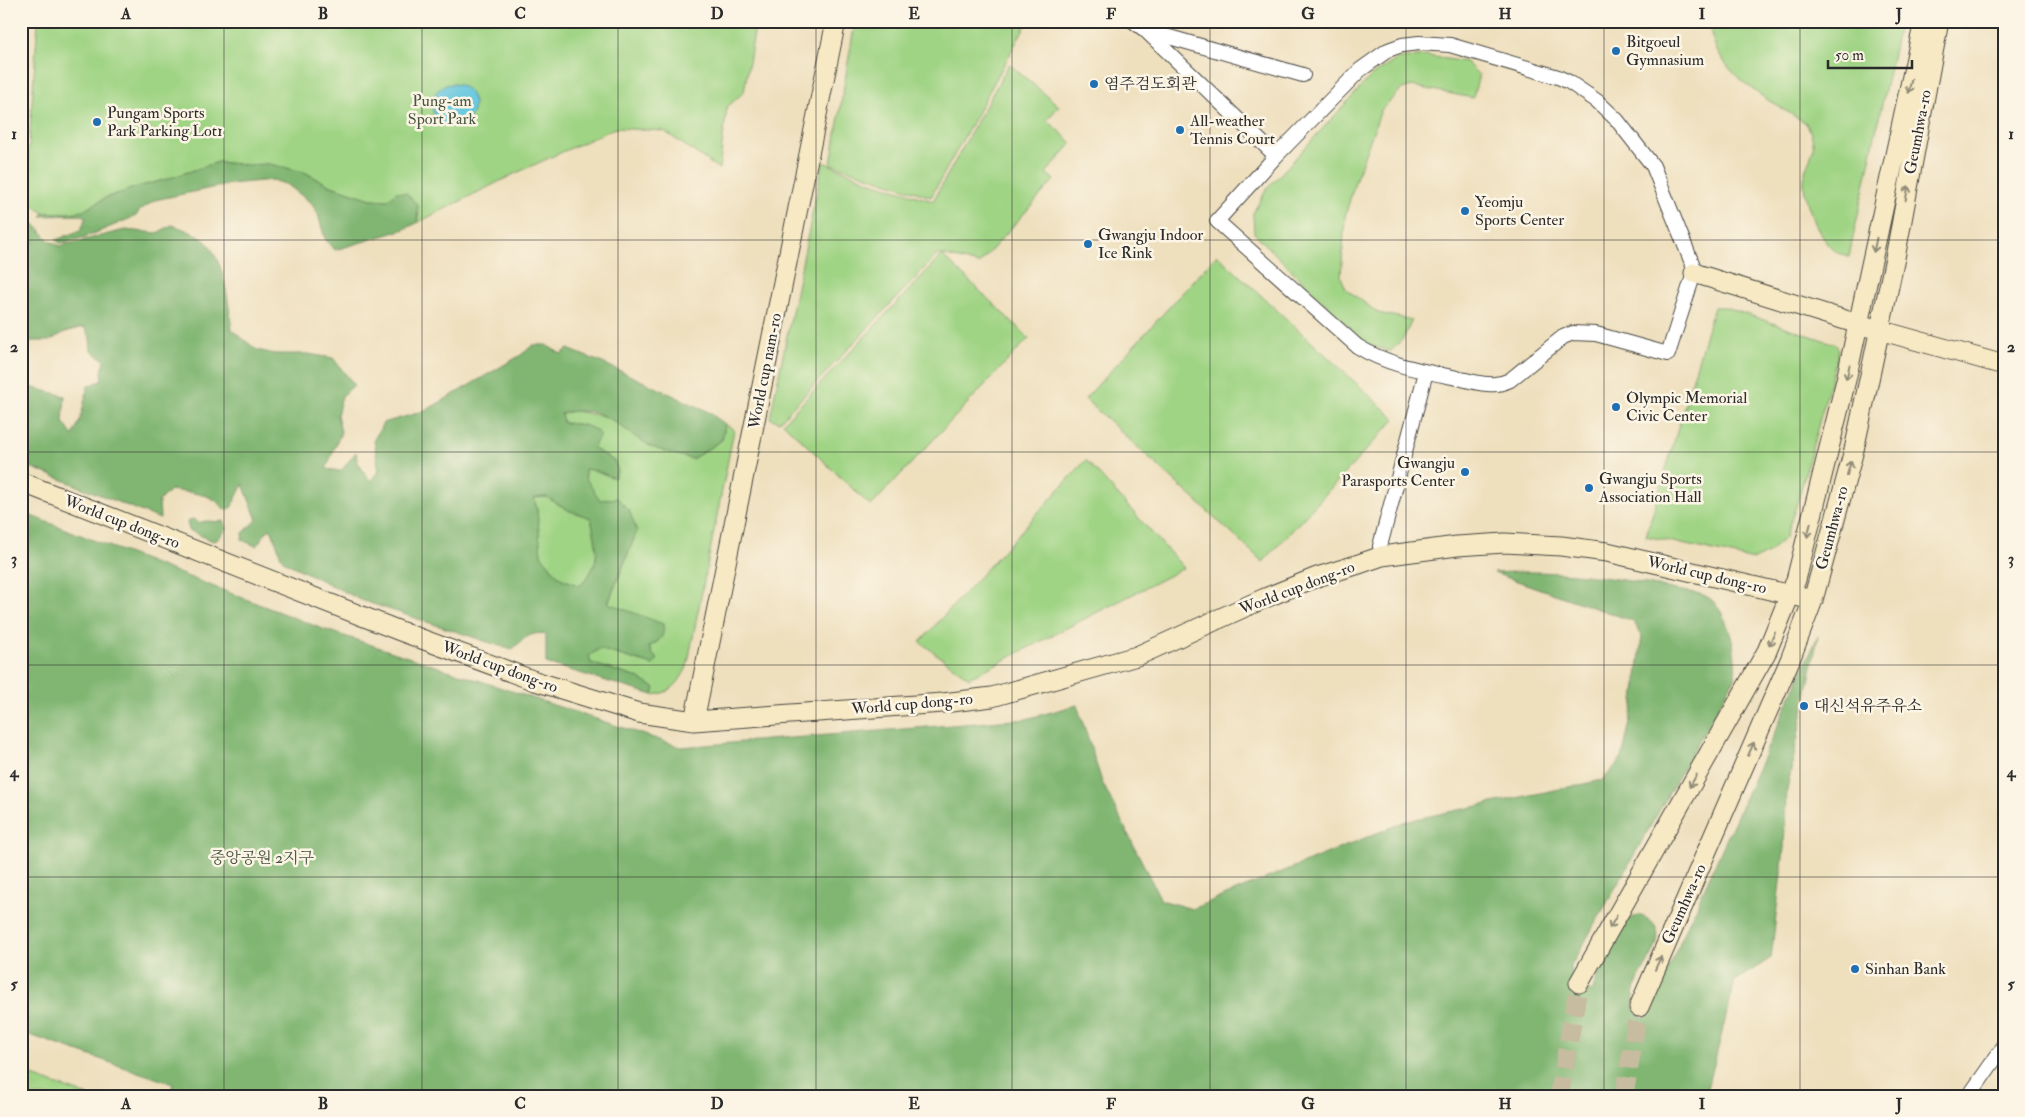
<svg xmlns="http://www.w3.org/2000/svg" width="2025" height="1117" viewBox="0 0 2025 1117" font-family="'IM FELL Double Pica','Noto Serif KR',serif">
<rect width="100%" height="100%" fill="#fcf5e5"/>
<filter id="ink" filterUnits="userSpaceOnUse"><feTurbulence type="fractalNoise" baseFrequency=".02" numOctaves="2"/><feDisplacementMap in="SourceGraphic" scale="10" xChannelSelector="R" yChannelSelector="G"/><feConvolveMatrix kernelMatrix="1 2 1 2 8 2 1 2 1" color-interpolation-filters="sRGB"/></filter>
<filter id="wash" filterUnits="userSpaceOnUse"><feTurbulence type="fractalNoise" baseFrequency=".0096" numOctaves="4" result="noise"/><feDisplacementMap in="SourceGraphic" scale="20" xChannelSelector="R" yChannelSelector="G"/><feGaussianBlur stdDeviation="1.12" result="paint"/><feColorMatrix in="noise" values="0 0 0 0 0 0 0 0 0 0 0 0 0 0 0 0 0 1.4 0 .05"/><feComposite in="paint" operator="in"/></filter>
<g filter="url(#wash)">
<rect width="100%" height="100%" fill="#eedfbd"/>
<path fill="#a0d485" stroke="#668058" d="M38,21h718l-12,71 -17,15 -8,62 -55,-38 -49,-3 -101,46 -97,49 2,-10 -23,-21 -8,8 -17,-1 -40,-13 -27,-14 -35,-8 -21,1 -30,-3 -54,18 -27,7 -32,11 -22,13 -13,2h-26l-19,-12z
M855,21h173l-97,176 -100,-33z
M1709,21h191l-51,235c-4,-1 -9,-2 -11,-3 -18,-11 -35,-52 -34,-72 1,-26 19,-26 2,-58 -39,-24 -93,-49 -97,-102z
M1428,56l38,6 13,13 -6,23 -61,-12 -10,3 -21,21 -24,66 -12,40 -4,61 5,12 32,24 34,7 -9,19 -12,12 -24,-6 -113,-112 -1,-20 13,-23 106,-115 26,-16z
M1009,64l50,42 -12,14 25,23 -26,30 8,7 -75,84 -41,-10 -159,168 -9,-4 53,-256 48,20 62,19z
M942,255l87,83 -158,168 -88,-83z
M1217,255l178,164 -132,143 -178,-163z
M1714,307h11l110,37 4,5 -41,151 -13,38 -17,15 -14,7 -108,-24z
M574,411l35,6 41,29 42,13 30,-19 3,-16 9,6 -47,237c-8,16 -15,26 -34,28l2,-7 -17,-10 -47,-15 -2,-7 10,-7 54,16v-10l-4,-8c11,-7 16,-9 13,-23l-54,-20 29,-73c-18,-14 -54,-37 -52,-62l12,2 17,7 3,-8 -3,-9 -22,-13 8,-13c-9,-11 -23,-11 -37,-12l-2,-10z
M1086,460l98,108 -215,110 -49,-36z
M546,497l24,14 21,7c6,30 12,44 -11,68l-20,-8 -19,-23 -4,-45 -3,-12z
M21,1072l68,24h-68z"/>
<path fill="#80b672" stroke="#56704e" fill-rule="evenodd" d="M218,162l30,3 21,-1 35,8 27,14 40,13 17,1 8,-8 10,1 12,12 -1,18 -15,7 -67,20 -10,-11 -7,-25 -7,-11 -23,-18 -15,-5 -43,4 -75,16 -16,11 -3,5c-25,10 -50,23 -76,27l-4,-3 25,-10 5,-13 -4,-2 -41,1 3,-3h26l13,-2 22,-13 32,-11 27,-7z
M24,216l13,10 12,15 11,5 65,-16 32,3 15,-8c10,3 31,11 37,20 17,24 19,57 23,85l25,20 18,4h33l25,4 21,27 -12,11 -5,19 4,17 -15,37 15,2 15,-19 1,9 13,20 9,-10 -5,-31 9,-17 42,-12 96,-56 12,-10h13l15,9 7,-5 37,15 102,47 18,13 -3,16 -30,19c-14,-4 -29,-7 -42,-13 -34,-19 -43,-42 -89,-33l2,10c14,1 29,1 37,12l-7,13 21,13 4,9 -4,8 -17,-7 -12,-2v8l15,23 17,-2 12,12 8,21 -29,72 55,21c2,14 -3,16 -14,23l4,8 5,4 -5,6 -54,-16 -10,7 2,7 47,15 17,10 -2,7 -107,-32v-29c-16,-3 -24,6 -34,16l-151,-50 -76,-38 -4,-5 -9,-27h-4l-12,16 -14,-6 1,-7 14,-13 -14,-36 -12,24 -6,2c-12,-18 -35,-17 -55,-20l-11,11 1,18 -137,-55 -2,-77 5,-1 39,10 -2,26 10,14 7,-16 8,-34 13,-5 3,-21 -13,-10 -1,-13 -6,-10 -19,5 -16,9h-17l-8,6 -3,-3v-96zM546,497l24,14 21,7c6,30 12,44 -11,68l-20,-8 -19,-23 -4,-45 -3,-12z
M21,512l302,117 358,118 345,-28 51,-14 25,77 59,118 31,9 214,-88 197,-41 19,-22 11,-49 9,-73 -9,-15 -139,-48c60,-4 123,4 182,17 10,2 25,2 33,8 19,13 30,59 25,81l-163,287 2,22 9,7 11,-5c8,-26 17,-65 46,-75 38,14 8,44 -2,68 -3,7 -3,16 -4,23l6,10 7,2 8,-9 5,-20 159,-353 -32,159 -2,53 -13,110 -36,23 -29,115h-1537l4,-12 -152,-52z
M193,519l6,4c8,-4 16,0 24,-2l4,8 -10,11 -4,1 -24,-11 -2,-8z"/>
<path fill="#60c6de" stroke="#467884" d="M432 105a21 21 0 1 1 42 0a21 21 0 1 1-42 0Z"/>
</g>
<g filter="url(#ink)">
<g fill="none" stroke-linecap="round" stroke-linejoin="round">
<path stroke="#c7bba0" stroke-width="19" stroke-dasharray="19 9" stroke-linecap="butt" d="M1559,1096l20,-113
M1624,1096l15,-89"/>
<defs>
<path id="street" d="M1133,21l12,9 131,126
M1148,31l155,44
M1419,43l31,2 108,32 11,5 28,19 20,19 36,46 41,102v5l-26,81 -72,-20 -23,-1 -10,4 -53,43c-6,3 -15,5 -22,4 -10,0 -21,-4 -31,-6 -34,-7 -70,-13 -100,-32l-140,-125 59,-65 84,-86 28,-20 14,-5z
M1382,556l-2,-10 46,-174
M1969,1096l35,-50"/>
<path id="secondary" d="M1694,273l164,51 146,41
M21,482l379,149 135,50 104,32 55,8 249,-18 49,-6 145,-41 128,-58 52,-21 39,-12 26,-9 75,-10 48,-3 56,3 46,6 206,48
M694,721l142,-700
M1579,983l188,-332 29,-71 50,-200 78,-359
M1639,1007l151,-347 23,-60 41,-150 41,-192 44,-237"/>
</defs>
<use href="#street" stroke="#484641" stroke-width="16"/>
<use href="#secondary" stroke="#484641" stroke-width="21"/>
<use href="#street" stroke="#fff" stroke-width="14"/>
<use href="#secondary" stroke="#f6e9c3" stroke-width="19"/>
</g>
<defs><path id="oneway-shaft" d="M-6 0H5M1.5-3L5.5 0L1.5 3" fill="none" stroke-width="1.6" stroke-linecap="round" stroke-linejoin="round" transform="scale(1.25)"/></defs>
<g stroke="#908a77">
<use href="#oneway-shaft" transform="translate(1910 86) rotate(102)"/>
<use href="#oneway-shaft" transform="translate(1907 193) rotate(-79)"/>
<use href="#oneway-shaft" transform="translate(1875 245) rotate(102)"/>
<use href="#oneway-shaft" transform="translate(1848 372) rotate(102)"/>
<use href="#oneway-shaft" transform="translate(1849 468) rotate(-74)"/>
<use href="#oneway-shaft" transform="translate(1809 530) rotate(104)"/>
<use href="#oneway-shaft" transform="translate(1772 639) rotate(113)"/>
<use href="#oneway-shaft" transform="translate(1751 749) rotate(-66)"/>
<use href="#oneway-shaft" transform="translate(1693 781) rotate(120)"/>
<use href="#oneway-shaft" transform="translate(1613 922) rotate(120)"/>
<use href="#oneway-shaft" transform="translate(1658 963) rotate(-66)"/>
</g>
</g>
<path fill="none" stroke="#2b2b2b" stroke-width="1" stroke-opacity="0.55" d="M224,21v1075M422,21v1075M618,21v1075M816,21v1075M1012,21v1075M1210,21v1075M1406,21v1075M1604,21v1075M1800,21v1075M21,240h1983M21,452h1983M21,665h1983M21,877h1983"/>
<g fill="#1f6fb2" stroke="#fcf5e5" stroke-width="2">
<circle cx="1616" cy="51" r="5"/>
<circle cx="1094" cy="84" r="5"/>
<circle cx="97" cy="122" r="5"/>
<circle cx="1180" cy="130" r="5"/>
<circle cx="1465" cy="211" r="5"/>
<circle cx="1088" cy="244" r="5"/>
<circle cx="1616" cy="407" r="5"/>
<circle cx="1465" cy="472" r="5"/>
<circle cx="1589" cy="488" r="5"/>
<circle cx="1804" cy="706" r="5"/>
<circle cx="1855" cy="969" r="5"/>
</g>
<g text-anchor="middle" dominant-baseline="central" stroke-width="5" stroke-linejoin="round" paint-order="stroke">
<g font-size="16" fill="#2b2b2b" stroke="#fcf5e5" text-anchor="start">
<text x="1626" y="42">Bitgoeul<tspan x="1626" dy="18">Gymnasium</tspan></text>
<text x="1104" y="84">염주검도회관</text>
<text x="107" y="113">Pungam Sports<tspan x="107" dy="18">Park Parking Lot1</tspan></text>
<text x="1190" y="121">All-weather<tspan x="1190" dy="18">Tennis Court</tspan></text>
<text x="1475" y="202">Yeomju<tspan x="1475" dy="18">Sports Center</tspan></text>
<text x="1098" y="235">Gwangju Indoor<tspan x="1098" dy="18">Ice Rink</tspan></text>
<text x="1626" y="398">Olympic Memorial<tspan x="1626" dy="18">Civic Center</tspan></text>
<text x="1455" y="463" text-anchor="end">Gwangju<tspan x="1455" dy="18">Parasports Center</tspan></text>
<text x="1599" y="479">Gwangju Sports<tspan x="1599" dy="18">Association Hall</tspan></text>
<text x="1814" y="706">대신석유주유소</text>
<text x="1865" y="969">Sinhan Bank</text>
</g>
<g font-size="16" fill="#485542" stroke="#fcf5e5">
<text x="442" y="101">Pung-am<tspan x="442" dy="18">Sport Park</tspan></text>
<text x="262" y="858">중앙공원 2지구</text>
</g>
<g font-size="16" fill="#2b2b2b" stroke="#fcf5e5">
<text transform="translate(1918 132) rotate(-79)">Geumhwa-ro</text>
<text transform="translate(765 371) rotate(-79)">World cup nam-ro</text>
<text transform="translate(122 522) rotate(21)">World cup dong-ro</text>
<text transform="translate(1832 528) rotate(-75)">Geumhwa-ro</text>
<text transform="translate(1707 575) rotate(13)">World cup dong-ro</text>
<text transform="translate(1297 588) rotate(-21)">World cup dong-ro</text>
<text transform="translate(500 667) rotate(20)">World cup dong-ro</text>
<text transform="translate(912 704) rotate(-5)">World cup dong-ro</text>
<text transform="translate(1684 904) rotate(-66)">Geumhwa-ro</text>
</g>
</g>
<rect width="2025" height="1117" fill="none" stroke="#fcf5e5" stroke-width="55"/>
<path d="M1828 60v8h84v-8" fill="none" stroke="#2b2b2b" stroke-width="2.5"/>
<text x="1835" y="60" font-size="15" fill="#2b2b2b" stroke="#fcf5e5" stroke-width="4" paint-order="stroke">50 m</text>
<rect x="28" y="28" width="1970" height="1062" fill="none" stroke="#2b2b2b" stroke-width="2"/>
<g font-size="16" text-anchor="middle" font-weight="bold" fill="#2b2b2b">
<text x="126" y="19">A</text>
<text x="323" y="19">B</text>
<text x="520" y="19">C</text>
<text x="717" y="19">D</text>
<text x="914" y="19">E</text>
<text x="1111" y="19">F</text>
<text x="1308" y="19">G</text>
<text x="1505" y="19">H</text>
<text x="1702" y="19">I</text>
<text x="1899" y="19">J</text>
<text x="14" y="139">1</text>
<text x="2011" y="139">1</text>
<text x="14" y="352">2</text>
<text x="2011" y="352">2</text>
<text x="14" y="564">3</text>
<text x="2011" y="564">3</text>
<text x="14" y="777">4</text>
<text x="2011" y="777">4</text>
<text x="14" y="989">5</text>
<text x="2011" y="989">5</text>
<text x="126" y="1109">A</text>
<text x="323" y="1109">B</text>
<text x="520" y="1109">C</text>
<text x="717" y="1109">D</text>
<text x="914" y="1109">E</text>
<text x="1111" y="1109">F</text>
<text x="1308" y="1109">G</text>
<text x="1505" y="1109">H</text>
<text x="1702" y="1109">I</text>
<text x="1899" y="1109">J</text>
</g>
</svg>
